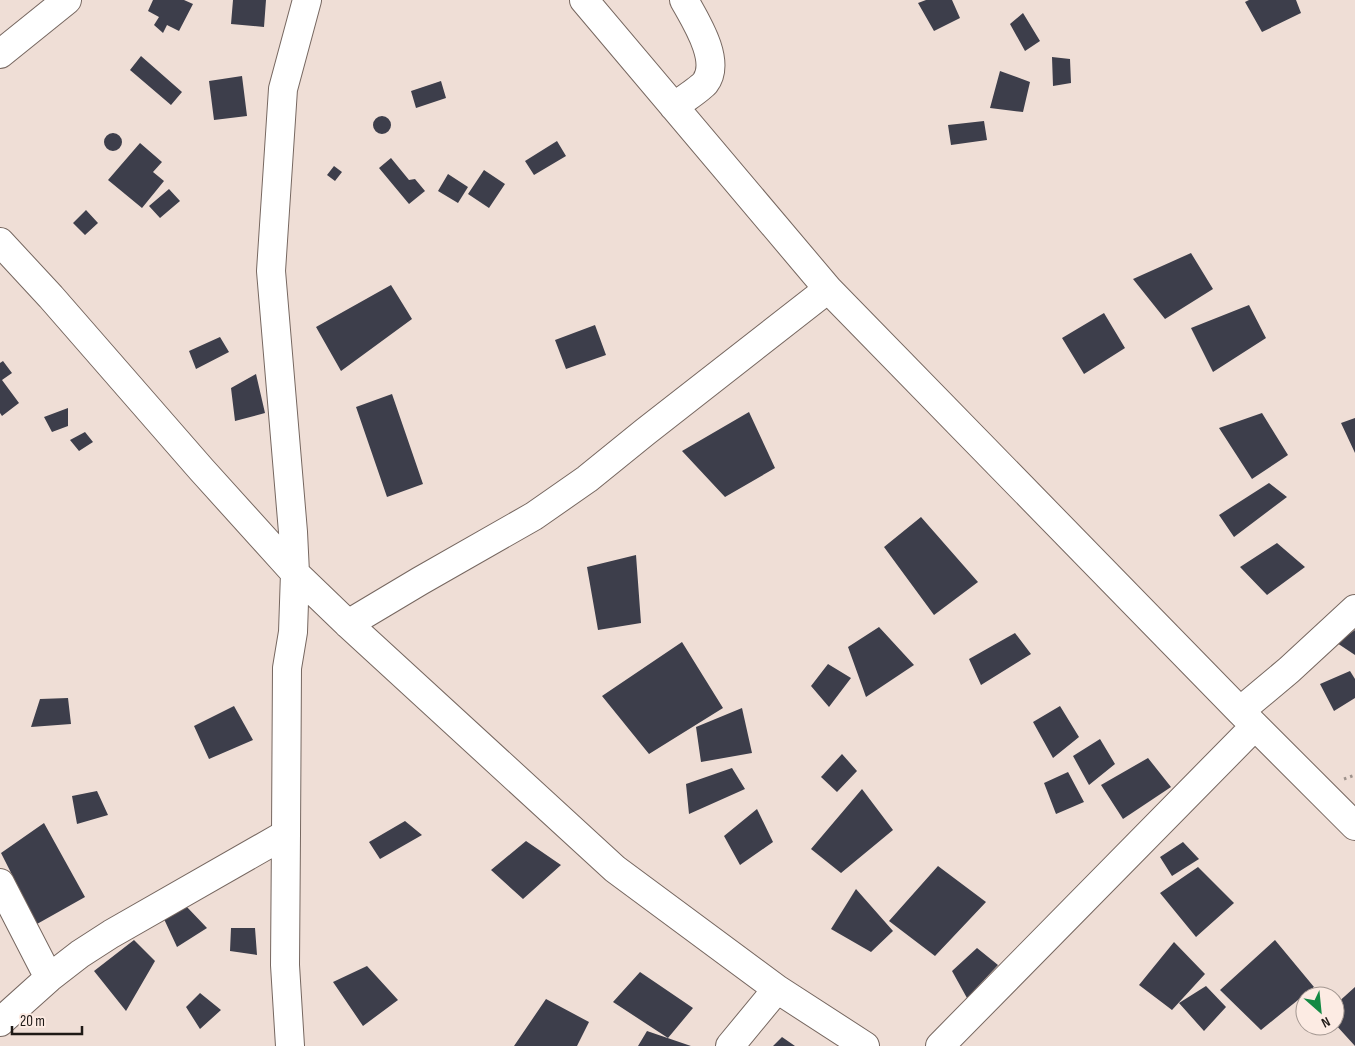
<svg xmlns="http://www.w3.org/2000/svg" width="1355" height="1046" viewBox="0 0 1355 1046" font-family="'Sofia Sans Condensed',sans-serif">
<rect width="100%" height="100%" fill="#efded6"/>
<path fill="#3d3e4b" d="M153,0h31l9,4 -14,27 -12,-6 -4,8 -9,-8 5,-8 -11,-6z
M233,0h33l-2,27 -33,-3z
M926,0h26l8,18 -26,13 -16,-28z
M1249,0h47l5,13 -39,19 -17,-30z
M1023,13l17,28 -15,10 -15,-27z
M141,56l41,36 -11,13 -41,-35z
M1052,57l18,2 1,24 -18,3z
M1000,71l30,11 -7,30 -33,-4z
M242,76l5,40 -33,4 -5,-39z
M441,81l5,17 -30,10 -5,-17z
M373 125a9 9 0 1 1 18 0a9 9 0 1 1-18 0Z
M984,121l3,19 -36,5 -3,-20z
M104 142a9 9 0 1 1 18 0a9 9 0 1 1-18 0Z
M557,141l9,15 -32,19 -9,-14z
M140,143l22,19 -9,10 11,9 -22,27 -34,-28z
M391,158l18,22 6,-1 10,12 -16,13 -30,-36z
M334,166l8,6 -7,9 -8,-6z
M484,170l21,14 -16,24 -21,-14z
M448,174l20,13 -10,16 -20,-12z
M169,189l11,12 -20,17 -11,-12z
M86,210l12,13 -13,12 -12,-12z
M1191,253l22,36 -48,30 -32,-40z
M391,285l21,34 -71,52 -25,-44z
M1249,305l17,33 -53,34 -22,-44z
M1104,313l21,35 -41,26 -22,-36z
M595,325l11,30 -40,14 -11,-29z
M220,337l9,15 -33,17 -7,-18z
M3,361l9,12 -10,7 17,23 -17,13 -2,-3v-50z
M256,374l9,39 -30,8 -4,-33z
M392,394l31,90 -36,13 -31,-90z
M68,408v18l-16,6 -8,-15z
M749,412l26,56 -50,29 -43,-46z
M1262,413l26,42 -36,24 -33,-51z
M1355,418v35l-14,-30z
M85,432l8,10 -14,9 -9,-11z
M1269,483l18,14 -53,40 -15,-22z
M921,517l57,65 -44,33 -50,-68z
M1277,543l28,24 -38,28 -27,-28z
M636,555l5,68 -43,7 -11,-63z
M879,627l35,38 -48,32 -18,-50z
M1355,630v25l-18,-12z
M1015,633l16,21 -50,31 -12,-26z
M682,642l41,66 -74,46 -47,-58z
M828,664l23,14 -22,29 -18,-21z
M1350,671l5,8v19l-21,13 -14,-27z
M68,698l3,26 -40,3 9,-28z
M234,706l19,34 -44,19 -15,-33z
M1060,706l19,31 -26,21 -20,-36z
M742,708l10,45 -51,9 -5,-35z
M1100,739l15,25 -26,21 -16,-29z
M842,754l15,17 -20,21 -16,-15z
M1148,758l23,29 -48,32 -22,-34z
M732,768l13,21 -56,25 -3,-30z
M1068,772l16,30 -28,12 -12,-31z
M862,789l31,41 -52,43 -30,-24z
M97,791l11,24 -31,9 -5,-28z
M757,809l16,33 -33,23 -16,-29z
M405,821l17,14 -42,24 -11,-17z
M44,823l41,74 -48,27 -36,-71z
M526,841l35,24 -38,34 -32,-29z
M1183,842l16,17 -27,17 -12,-19z
M938,866l48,36 -51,54 -46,-35z
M1198,867l36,36 -38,34 -36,-44z
M856,889l37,42 -22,21 -40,-23z
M186,906l21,22 -30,19 -13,-28z
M231,928h24l2,27 -27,-4z
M134,940l21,21 -29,50 -32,-40z
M1275,940l39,47 -53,43 -41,-40z
M1174,942l31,32 -33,36 -33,-25z
M977,948l21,17 -31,33 -15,-27z
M367,966l31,34 -35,26 -30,-44z
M640,972l53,36 -25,30 -55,-36z
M1206,986l20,21 -22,24 -25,-28z
M1355,987v59l-20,-22v-19z
M200,993l21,17 -21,19 -14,-22z
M546,999l43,23 -12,24h-63z
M647,1031l44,15h-53z
M782,1037l13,9h-22z"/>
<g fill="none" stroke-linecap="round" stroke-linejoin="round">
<defs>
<path id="minor" d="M584,0l244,289 412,422 115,115
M0,54l67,-54
M674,107c7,-6 26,-18 31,-24 17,-22 -10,-63 -21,-83
M0,242l51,55 150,172 94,104 53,51 267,245 162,120 88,57
M348,624l72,-43 114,-65 53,-37 58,-47 183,-143
M1240,711l49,-41 66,-61
M0,883l49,95
M0,1022l49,-44 31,-24 31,-20 175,-100
M290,1046l-5,-81 1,-131 1,-166 6,-36 2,-59 -2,-41 -22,-261 12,-182 24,-89
M730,1046l47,-57
M940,1046l315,-320"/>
</defs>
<use href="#minor" stroke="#766760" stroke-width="30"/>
<path stroke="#9e928c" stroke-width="3" stroke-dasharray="2.5 4" stroke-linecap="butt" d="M1344,779l11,-4"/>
<use href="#minor" stroke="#fff" stroke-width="28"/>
</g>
<g transform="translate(1320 1011) rotate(153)"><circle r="24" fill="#fcebe3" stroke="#a39791"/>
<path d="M0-4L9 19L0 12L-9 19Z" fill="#138a44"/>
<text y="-8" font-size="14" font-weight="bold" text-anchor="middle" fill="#1e1916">N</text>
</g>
<path d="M12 1026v8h70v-8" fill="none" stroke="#1e1916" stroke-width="2.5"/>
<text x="20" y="1026" font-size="15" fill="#1e1916" stroke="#fcebe3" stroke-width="4" paint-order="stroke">20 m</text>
</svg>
